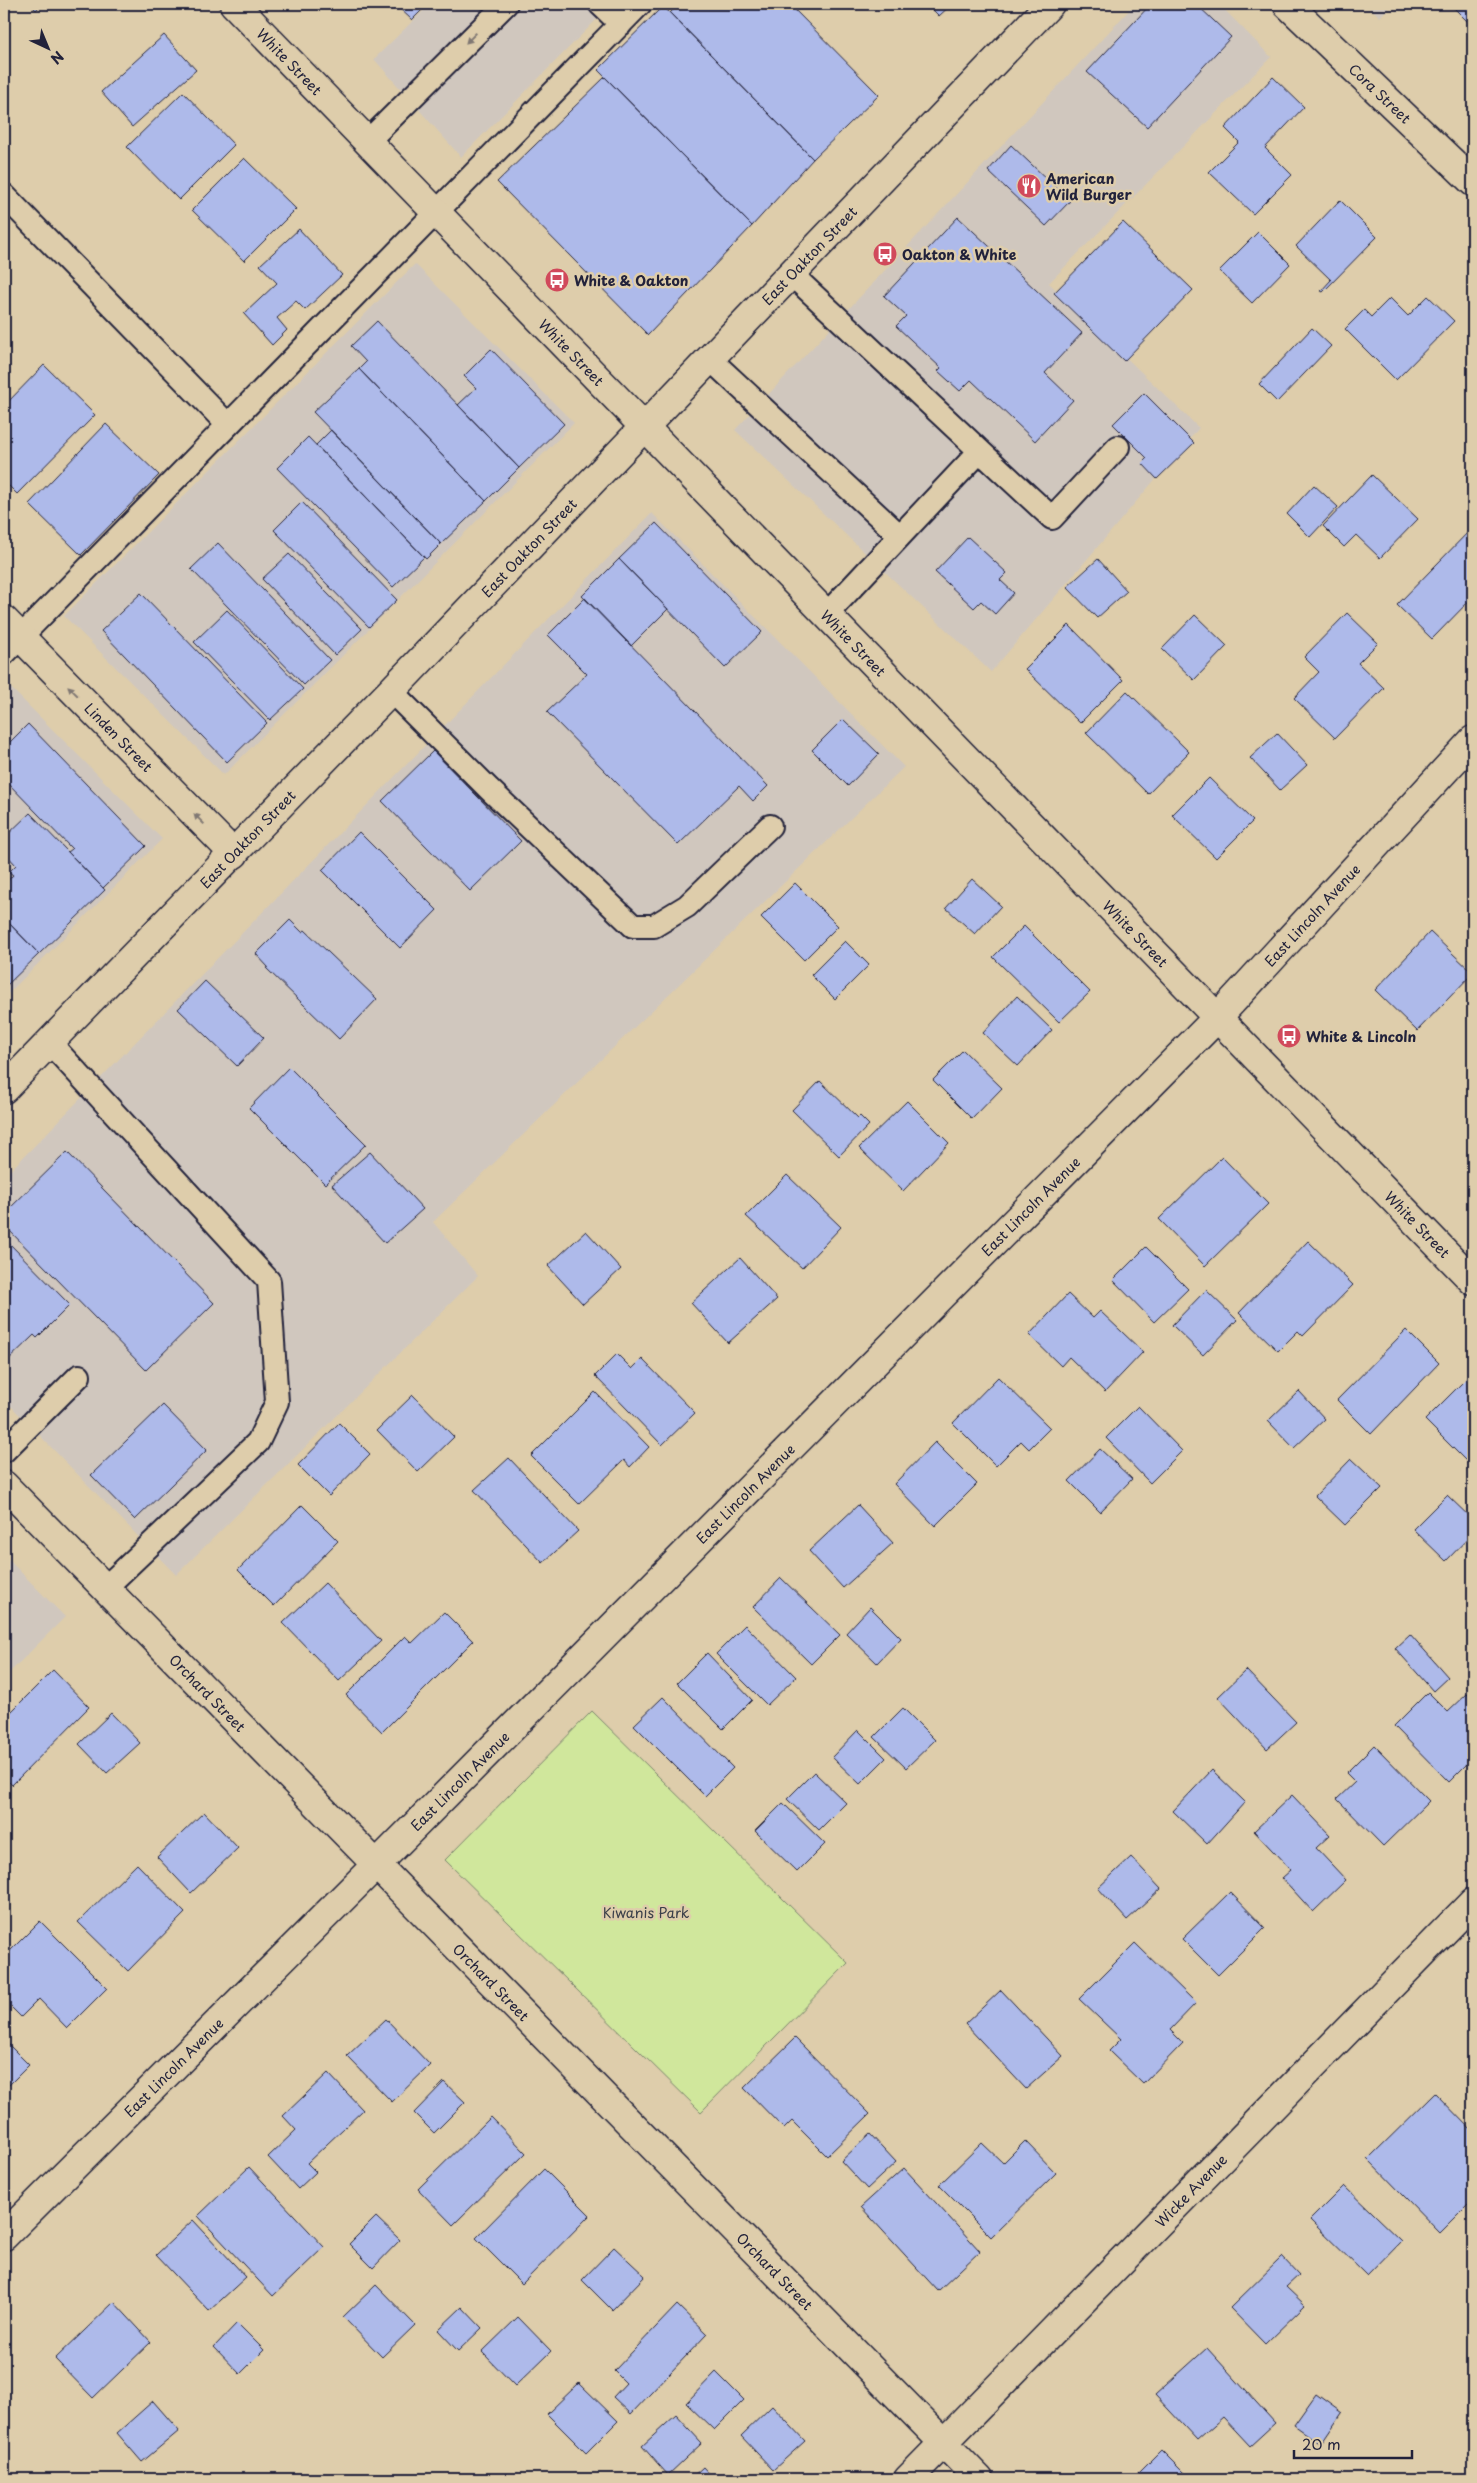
<svg xmlns="http://www.w3.org/2000/svg" width="1477" height="2483" viewBox="0 0 1477 2483" font-family="'Playpen Sans',sans-serif">
<rect width="100%" height="100%" fill="#decdab"/>
<filter id="ink" filterUnits="userSpaceOnUse"><feTurbulence type="fractalNoise" baseFrequency=".02" numOctaves="2"/><feDisplacementMap in="SourceGraphic" scale="10" xChannelSelector="R" yChannelSelector="G"/><feConvolveMatrix kernelMatrix="1 2 1 2 8 2 1 2 1" color-interpolation-filters="sRGB"/></filter>
<g filter="url(#ink)">
<path fill="#d0c7be" d="M430,4h172l5,5 -146,148 -87,-98z
M1135,4h84l52,53 -222,226 150,145 -208,244 -256,-242z
M1366,4h26l-12,13z
M415,264l159,159 -350,352 -160,-159z
M652,513l252,254 -471,455 45,54 -302,299 -172,-176v-222z
M11,688l151,151 -158,159v-303z
M4,1555l61,62 -61,61z"/>
<path fill="#d0e79c" stroke="#79846c" d="M592,1711l256,252 -147,149 -256,-252z"/>
<path fill="#aebaea" stroke="#22223b" d="M30,4h12l-6,6z
M395,4h33l-16,16z
M679,4h110l90,91 -66,64 -143,-146z
M927,4h25l-13,12z
M1151,4h45l35,33 -84,90 -60,-55z
M1457,4h16v23l-20,-20z
M663,6l150,153 -61,67 -154,-156z
M164,35l32,35 -64,57 -31,-35z
M605,77l147,149 -104,109 -151,-153z
M1273,77l31,30 -39,41 27,27 -39,39 -44,-42 30,-30 -14,-14z
M183,92l51,53 -55,55 -52,-53z
M1011,145l59,56 -24,25 -58,-55z
M244,158l52,51 -52,52 -52,-51z
M1340,200l37,37 -54,55 -2,-1 10,-11 -35,-34z
M958,217l124,116 -37,40 28,27 -38,41 -64,-61 -11,11 -22,-20 3,-3 -45,-42 10,-10 -22,-20z
M1123,222l70,68 -69,71 -70,-68z
M299,229l43,46 -37,35 -9,-9 -19,17 10,12 -15,15 -28,-31 33,-31 -17,-18z
M1258,232l32,32 -38,39 -33,-32z
M1428,296l26,25 -58,59 -51,-51 19,-19 7,7 19,-19 18,18z
M377,321l142,147 -33,33 -127,-132 7,-7 -15,-16z
M1312,328l19,18 -54,56 -18,-18z
M491,349l73,75 -45,44 -61,-63 18,-17 -12,-12z
M44,365l51,50 -78,79 -13,-13v-75z
M359,369l127,132 -45,43 -128,-132z
M1144,393l50,50 -37,36 -15,-16 5,-5 -34,-34z
M106,424l53,51 -78,80 -52,-51z
M331,430l110,114 -15,15 -110,-114z
M308,437l116,120 -31,30 -116,-119z
M1372,475l46,44 -38,39 -24,-23 -12,12 -21,-21z
M1314,485l24,22 -28,30 -23,-23z
M302,502l95,98 -28,27 -95,-97z
M656,523l106,109 -37,36 -106,-109z
M1473,527v70l-41,42 -35,-34z
M968,537l39,36 -7,7 14,13 -19,21 -14,-13 -7,7 -39,-36z
M218,543l112,117 -26,25 -113,-116z
M289,554l73,75 -27,26 -73,-76z
M619,559l49,50 -37,37 -49,-50z
M1098,559l29,32 -30,27 -30,-31z
M141,593l126,130 -40,39 -126,-131z
M585,598l183,188 -15,15 -14,-15 -61,59 -131,-133 40,-38 -39,-39z
M227,610l76,79 -33,31 -76,-78z
M1347,613l31,30 -20,20 26,25 -49,50 -41,-40 25,-26 -15,-15z
M1195,615l32,31 -33,34 -32,-31z
M1069,625l54,55 -43,43 -55,-54z
M1127,691l62,61 -41,42 -62,-61z
M843,719l36,35 -31,32 -36,-36z
M28,724l118,122 -43,42 -35,-36 4,-3 -68,-70v-31z
M1277,733l30,32 -27,25 -30,-32z
M433,751l88,90 -51,50 -88,-90z
M1209,778l44,43 -37,37 -44,-43z
M30,813l75,77 -66,64 -35,-36v-33l9,-10 -4,-3 7,-7 -12,-13v-14z
M359,832l78,78 -37,38 -78,-78z
M972,879l29,27 -26,28 -29,-26z
M795,883l43,43 -34,34 -43,-43z
M4,918l35,36 -35,34z
M290,920l12,12 3,-2 72,69 -38,40 -73,-71 2,-1 -12,-13z
M1024,926l66,66 -31,30 -66,-65z
M1430,932l43,41 -56,58 -42,-41z
M845,941l24,24 -34,34 -24,-24z
M205,981l59,57 -27,28 -59,-57z
M1017,996l35,34 -34,36 -35,-33z
M963,1050l39,38 -30,31 -39,-39z
M289,1067l77,77 -41,40 -76,-76z
M820,1081l38,37 2,-2 9,9 -30,31 -47,-46z
M907,1101l42,42 -46,48 -44,-43z
M67,1152l147,151 -68,67 -142,-145v-11z
M370,1152l53,57 -38,34 -53,-58z
M1222,1157l46,47 -63,62 -46,-47z
M787,1175l54,52 -39,41 -56,-52z
M586,1231l35,38 -38,35 -35,-38z
M4,1238l66,67 -33,33 -3,-3 -30,29z
M1308,1241l45,44 -50,51 -5,-5 -20,20 -39,-38z
M1146,1247l42,42 -34,33 -41,-42z
M740,1258l37,41 -49,44 -37,-40z
M1206,1290l31,30 -34,35 -31,-30z
M1068,1294l25,24 7,-7 43,41 -38,40 -36,-35 -8,9 -32,-31z
M1406,1330l33,33 -68,71 -34,-34z
M617,1354l15,15 10,-10 53,54 -33,32 -67,-69z
M998,1377l52,51 -21,21 -8,-8 -25,25 -43,-43z
M1467,1378l6,5v70l-7,8 -41,-41z
M1299,1391l26,28 -31,29 -26,-27z
M595,1392l54,55 -19,20 -6,-7 -45,44 -48,-48z
M413,1395l41,42 -36,35 -41,-42z
M163,1405l44,45 -72,70 -44,-45z
M1138,1406l44,45 -32,32 -44,-45z
M339,1423l31,31 -41,42 -31,-31z
M935,1442l42,42 -42,42 -41,-42z
M1100,1449l32,30 -32,33 -31,-31z
M509,1458l69,73 -35,32 -69,-73z
M1351,1459l31,29 -37,37 -30,-29z
M1447,1495l26,25v13l-27,28 -33,-32z
M302,1505l36,36 -64,65 -36,-36z
M858,1505l35,38 -50,45 -34,-37z
M781,1578l59,57 -29,29 -58,-57z
M325,1583l56,58 -42,40 -56,-58z
M870,1607l31,31 -24,25 -31,-30z
M444,1612l29,29 -91,91 -36,-37 59,-59 7,7z
M745,1625l51,52 -29,28 -51,-51z
M1410,1634l38,43 -15,14 -38,-43z
M707,1653l45,47 -29,29 -46,-46z
M53,1670l36,37 -77,78 -8,-8v-58z
M1246,1670l50,52 -29,27 -49,-52z
M1428,1692l20,20 19,-18 6,6v58l-24,24 -55,-56z
M663,1697l70,71 -28,28 -71,-71z
M903,1708l32,32 -29,28 -32,-31z
M111,1713l29,30 -33,30 -28,-29z
M858,1730l28,28 -26,26 -28,-27z
M1374,1745l55,56 -46,45 -46,-47 18,-17 -9,-9z
M1212,1770l33,32 -38,42 -34,-33z
M814,1772l32,31 -27,27 -32,-31z
M1292,1795l38,40 -14,13 30,32 -33,32 -31,-34 9,-8 -37,-39z
M783,1803l42,41 -28,28 -42,-41z
M204,1812l34,36 -47,45 -34,-36z
M1131,1857l30,32 -34,31 -29,-32z
M137,1864l48,49 -57,58 -50,-49z
M1230,1892l35,36 -47,47 -36,-36z
M40,1921l67,67 -40,40 -28,-29 -18,18 -17,-17v-43z
M1135,1943l61,60 -26,27 13,13 -40,41 -34,-33 12,-12 -42,-40z
M1001,1990l62,66 -37,33 -61,-65z
M386,2019l44,46 -38,37 -45,-46z
M795,2038l75,76 -43,42 -35,-35 -8,8 -40,-41z
M4,2040l25,25 -25,25z
M1473,2063v12l-6,-6z
M328,2073l35,37 -56,53 9,9 -18,17 -30,-32 28,-27 -13,-14z
M444,2082l21,20 -31,31 -20,-20z
M1435,2093l38,39v73l-2,-3 -31,31 -72,-74z
M491,2117l35,36 -73,72 -35,-36z
M870,2134l26,28 -29,27 -26,-28z
M1025,2141l31,32 -65,64 -52,-52 43,-42 21,20z
M249,2167l75,80 -51,49 -75,-80z
M904,2168l76,83 -42,40 -77,-84z
M544,2169l46,46 -68,69 -46,-46z
M1344,2186l57,55 -34,35 -57,-56z
M376,2217l24,23 -27,28 -24,-24z
M193,2220l53,57 -37,34 -53,-56z
M614,2247l31,29 -33,34 -30,-30z
M1282,2257l17,18 -13,12 19,18 -40,39 -35,-36z
M376,2285l39,40 -33,32 -39,-40z
M114,2302l37,40 -58,56 -38,-39z
M677,2305l30,29 -76,80 -18,-17 13,-14 -12,-12z
M462,2307l20,21 -24,23 -20,-21z
M518,2317l33,34 -36,35 -33,-34z
M237,2323l27,27 -24,24 -26,-27z
M1207,2348l68,75 -25,23 -27,-29 -26,23 -42,-45z
M716,2372l28,28 -30,30 -28,-27z
M579,2383l39,38 -32,32 -39,-39z
M1316,2394l26,19 -21,31 -27,-19z
M153,2401l26,30 -37,31 -25,-29z
M772,2406l33,35 -32,29 -32,-34z
M676,2415l26,28 -34,32 -26,-29z
M1161,2450l29,29h-58z
M703,2467l11,12h-24z"/>
<g fill="none" stroke-linecap="round" stroke-linejoin="round">
<defs>
<path id="lane" d="M600,4l21,20
M367,142l139,-138
M4,195l224,230
M710,359l190,177 80,-85 -189,-177
M980,451l72,67 66,-71
M826,615l74,-79
M4,654l636,-650
M391,691l98,98 144,137h21l33,-20 83,-80
M49,1042l220,239 8,121 -19,40 -154,147
M4,1451l75,-75"/>
<g id="street">
<path id="s1" d="M234,4l1239,1277"/>
<path id="s2" d="M1287,4l186,178"/>
<path id="s3" d="M4,620l230,234"/>
<path id="s4" d="M4,1485l975,994"/>
<path id="s5" d="M4,2236l371,-370 842,-848 256,-278"/>
<path id="s6" d="M908,2479l565,-577"/>
</g>
<g id="secondary">
<path id="s7" d="M4,1089l387,-398 659,-687"/>
</g>
</defs>
<use href="#lane" stroke="#22223b" stroke-width="26"/>
<use href="#street" stroke="#22223b" stroke-width="31"/>
<use href="#secondary" stroke="#22223b" stroke-width="31"/>
<use href="#lane" stroke="#decdab" stroke-width="22"/>
<use href="#street" stroke="#decdab" stroke-width="28"/>
<use href="#secondary" stroke="#decdab" stroke-width="28"/>
</g>
<defs><path id="oneway-solid" d="M-6-.8H1V-3.2L6.5 0L1 3.2V.8H-6Z" transform="scale(1.25)"/></defs>
<g fill="#807873">
<use href="#oneway-solid" transform="translate(471 38) rotate(135)"/>
<use href="#oneway-solid" transform="translate(73 691) rotate(-135)"/>
<use href="#oneway-solid" transform="translate(199 819) rotate(-135)"/>
</g>
</g>
<defs>
<symbol id="restaurant-disc" viewBox="-11 -11 22 22"><circle r="9.5" fill="#d1495b" stroke="#decdab"/><path d="M-5-6h1v4h1v-4h1v4h1v-4h1v5L-1.5 .5V6h-2V.5L-5-1ZM5-6V6H3V1.5H1.5Q1.5-4 5-6Z" fill="#fff"/></symbol>
<symbol id="bus-disc" viewBox="-11 -11 22 22"><circle r="9.5" fill="#d1495b" stroke="#decdab"/><path d="M-5-6H5V4H4V6H2V4H-2V6H-4V4H-5ZM-3.5-4V0h7V-4ZM-3.5 1.2v1.5H-2V1.2ZM2 1.2v1.5H3.5V1.2Z" fill="#fff"/></symbol>
</defs>
<g fill-rule="evenodd">
<use href="#restaurant-disc" x="1015" y="172" width="28" height="28"/>
<use href="#bus-disc" x="871" y="240" width="28" height="28"/>
<use href="#bus-disc" x="543" y="266" width="28" height="28"/>
<use href="#bus-disc" x="1275" y="1022" width="28" height="28"/>
</g>
<g text-anchor="middle" dominant-baseline="central" stroke-width="5" stroke-linejoin="round" paint-order="stroke">
<g font-size="14" fill="#22223b" stroke="#decdab">
<text stroke="none"><textPath href="#s1" startOffset="80">White Street</textPath></text>
<text stroke="none"><textPath href="#s2" startOffset="129">Cora Street</textPath></text>
<text stroke="none"><textPath href="#s7" startOffset="1159">East Oakton Street</textPath></text>
<text stroke="none"><textPath href="#s1" startOffset="485">White Street</textPath></text>
<text stroke="none"><textPath href="#s7" startOffset="754">East Oakton Street</textPath></text>
<text stroke="none"><textPath href="#s1" startOffset="890">White Street</textPath></text>
<text stroke="none"><textPath href="#s3" startOffset="164">Linden Street</textPath></text>
<text stroke="none"><textPath href="#s7" startOffset="349">East Oakton Street</textPath></text>
<text stroke="none"><textPath href="#s5" startOffset="1859">East Lincoln Avenue</textPath></text>
<text stroke="none"><textPath href="#s1" startOffset="1295">White Street</textPath></text>
<text stroke="none"><textPath href="#s5" startOffset="1454">East Lincoln Avenue</textPath></text>
<text stroke="none"><textPath href="#s1" startOffset="1700">White Street</textPath></text>
<text stroke="none"><textPath href="#s5" startOffset="1049">East Lincoln Avenue</textPath></text>
<text stroke="none"><textPath href="#s4" startOffset="291">Orchard Street</textPath></text>
<text stroke="none"><textPath href="#s5" startOffset="644">East Lincoln Avenue</textPath></text>
<text stroke="none"><textPath href="#s4" startOffset="696">Orchard Street</textPath></text>
<text stroke="none"><textPath href="#s5" startOffset="239">East Lincoln Avenue</textPath></text>
<text stroke="none"><textPath href="#s6" startOffset="404">Wicke Avenue</textPath></text>
<text stroke="none"><textPath href="#s4" startOffset="1101">Orchard Street</textPath></text>
</g>
<g font-size="14" font-weight="bold" fill="#22223b" stroke="#decdab" text-anchor="start">
<text x="1046" y="178">American<tspan x="1046" dy="16">Wild Burger</tspan></text>
<text x="902" y="254">Oakton &amp; White</text>
<text x="574" y="280">White &amp; Oakton</text>
<text x="1306" y="1036">White &amp; Lincoln</text>
</g>
<g font-size="14" fill="#3c404a" stroke="#decdab">
<text x="646" y="1912">Kiwanis Park</text>
</g>
</g>
<rect width="1477" height="2483" fill="none" stroke="#decdab" stroke-width="20"/>
<rect x="10" y="10" width="1457" height="2463" fill="none" stroke="#22223b" stroke-width="2" filter="url(#ink)"/>
<g transform="translate(48 48) rotate(136)" stroke="#decdab" stroke-width="4" paint-order="stroke">
<path d="M0-4L9 19L0 12L-9 19Z" fill="#22223b"/>
<text y="-8" font-size="14" font-weight="bold" text-anchor="middle" fill="#22223b">N</text>
</g>
<path d="M1294 2450v8h118v-8" fill="none" stroke="#22223b" stroke-width="2.5"/>
<text x="1302" y="2450" font-size="15" fill="#22223b" stroke="#decdab" stroke-width="4" paint-order="stroke">20 m</text>
</svg>
